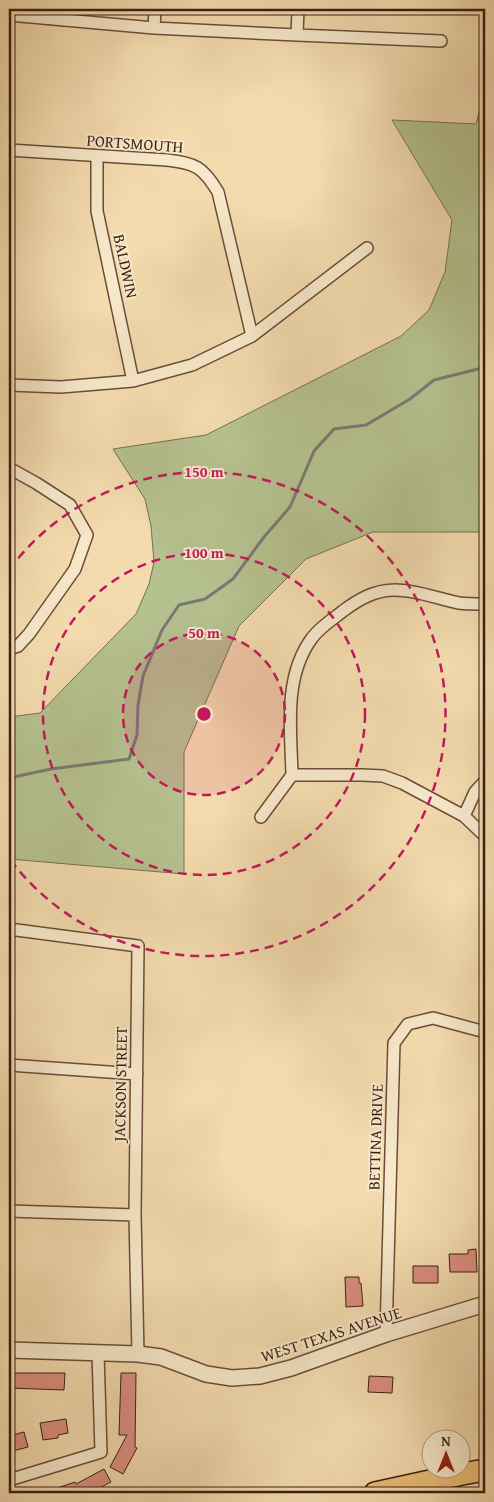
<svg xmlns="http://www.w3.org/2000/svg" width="494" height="1502" viewBox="0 0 494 1502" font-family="'Gentium Book Plus',serif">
<rect width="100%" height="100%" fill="#f3dbae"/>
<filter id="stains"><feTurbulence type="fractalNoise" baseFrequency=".004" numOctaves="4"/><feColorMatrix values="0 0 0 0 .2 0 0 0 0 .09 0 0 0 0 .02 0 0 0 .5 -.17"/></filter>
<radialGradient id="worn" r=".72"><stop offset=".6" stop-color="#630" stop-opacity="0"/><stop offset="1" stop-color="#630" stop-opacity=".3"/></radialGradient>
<path fill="#b5c18f" stroke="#787050" d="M485,90v442h-112l-67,27 -67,67 -55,126v122l-175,-15v-142l31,-4 96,-99 13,-30 5,-22 -3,-36 -6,-27 -32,-50 93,-14 195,-99 28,-26 16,-38 7,-52 -60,-100 84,4z"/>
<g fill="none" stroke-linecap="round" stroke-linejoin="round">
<path stroke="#797a74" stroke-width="3" d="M9,778l42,-9 78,-10 8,-24 1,-30 5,-29 19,-46 17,-25 26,-6 28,-20 31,-42 26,-30 24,-56 20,-22 32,-4 44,-26 24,-19 48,-12 3,-2"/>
</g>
<path fill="#da8e80" stroke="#3c1e11" d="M476,1249l1,23h-27l-1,-18h19v-4z
M413,1266h25v17h-25z
M345,1277h14v6h2l2,23 -17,1z
M9,1373h56l-1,17 -55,-2z
M121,1373h15l-1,74 2,1 -14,26 -13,-7 17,-32h-8z
M369,1376l24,1 -1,16 -24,-1z
M66,1419l2,14 -10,2v3l-15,2 -3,-17z
M24,1432l4,15 -19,5v-16z
M104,1469l7,13 -21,11h-44l-1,-1 30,-10 1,2z"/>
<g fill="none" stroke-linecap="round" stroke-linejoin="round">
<defs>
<path id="minor" d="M9,15l145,13 143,7 144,6
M154,28l1,-19
M297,35l1,-26
M9,150l158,10c28,3 36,7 51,32l34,144
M97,156v55l36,170
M9,385l52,2 72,-6 59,-16 60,-29 115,-88
M9,468l27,15 34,22 17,30 -12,34 -46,65 -11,12 -9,3
M292,775c-1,-45 -9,-98 20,-137 7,-10 21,-19 31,-27 16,-12 32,-21 52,-21 22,0 43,9 64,13 8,1 18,1 26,1
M292,775h70l21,1 19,7 62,33 21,20
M464,816l11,-24 10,-11
M261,817l31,-42
M9,929l129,17 -3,269 3,139
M9,1065l128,9
M9,1211l126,4
M386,1334l8,-291 14,-19 25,-6 52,14
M9,1480l92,-28 -3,-99"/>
<path id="tertiary" d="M9,1350l129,4 23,3 45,17 26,4 28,-2 31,-8 95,-34 99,-30"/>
<path id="motorway" d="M375,1493l87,-19 23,-4"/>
</defs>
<use href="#minor" stroke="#6a4d38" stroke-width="14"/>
<use href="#tertiary" stroke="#6a4d38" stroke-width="18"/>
<use href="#motorway" stroke="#3c1e11" stroke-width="24"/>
<use href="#minor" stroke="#f7e8ca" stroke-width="11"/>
<use href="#tertiary" stroke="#f7e8ca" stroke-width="15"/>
<use href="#motorway" stroke="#eabe77" stroke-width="21"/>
</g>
<circle cx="204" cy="714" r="81" fill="#c2185b" fill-opacity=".12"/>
<g fill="none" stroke="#c2185b" stroke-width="2.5" stroke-dasharray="9 6">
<circle cx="204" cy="714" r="81"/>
<circle cx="204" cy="714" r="161"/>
<path d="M9 570A242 242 0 1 1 9 858"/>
</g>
<g text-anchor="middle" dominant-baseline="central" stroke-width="4" stroke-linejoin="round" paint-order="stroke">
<g font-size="16" fill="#3c1e11" stroke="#f7e8ca">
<text transform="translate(135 143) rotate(4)">PORTSMOUTH</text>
<text transform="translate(126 266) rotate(78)">BALDWIN</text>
<text transform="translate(120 1084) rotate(-89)">JACKSON STREET</text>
<text transform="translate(375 1137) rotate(-88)">BETTINA DRIVE</text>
<text transform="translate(331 1334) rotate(-18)">WEST TEXAS AVENUE</text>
</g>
</g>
<circle cx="204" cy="714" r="8" fill="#c2185b" stroke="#f7e8ca" stroke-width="2.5"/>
<g font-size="15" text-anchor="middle" font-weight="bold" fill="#c2185b" stroke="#f7e8ca" stroke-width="4" stroke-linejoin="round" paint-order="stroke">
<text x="204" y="477">150 m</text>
<text x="204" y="558">100 m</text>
<text x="204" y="638">50 m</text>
</g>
<rect width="494" height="1502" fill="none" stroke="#f3dbae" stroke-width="30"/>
<rect x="10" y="10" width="474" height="1482" fill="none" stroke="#3c1e11" stroke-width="2.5"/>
<rect x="15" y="15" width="464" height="1472" fill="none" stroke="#3c1e11"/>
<g transform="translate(446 1454)"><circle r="24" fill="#f7e8ca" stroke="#ac9780"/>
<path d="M0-4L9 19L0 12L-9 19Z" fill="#8f2418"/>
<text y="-8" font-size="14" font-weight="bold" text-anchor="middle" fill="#3c1e11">N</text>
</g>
<rect width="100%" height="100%" filter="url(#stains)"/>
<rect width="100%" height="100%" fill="url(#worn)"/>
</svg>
